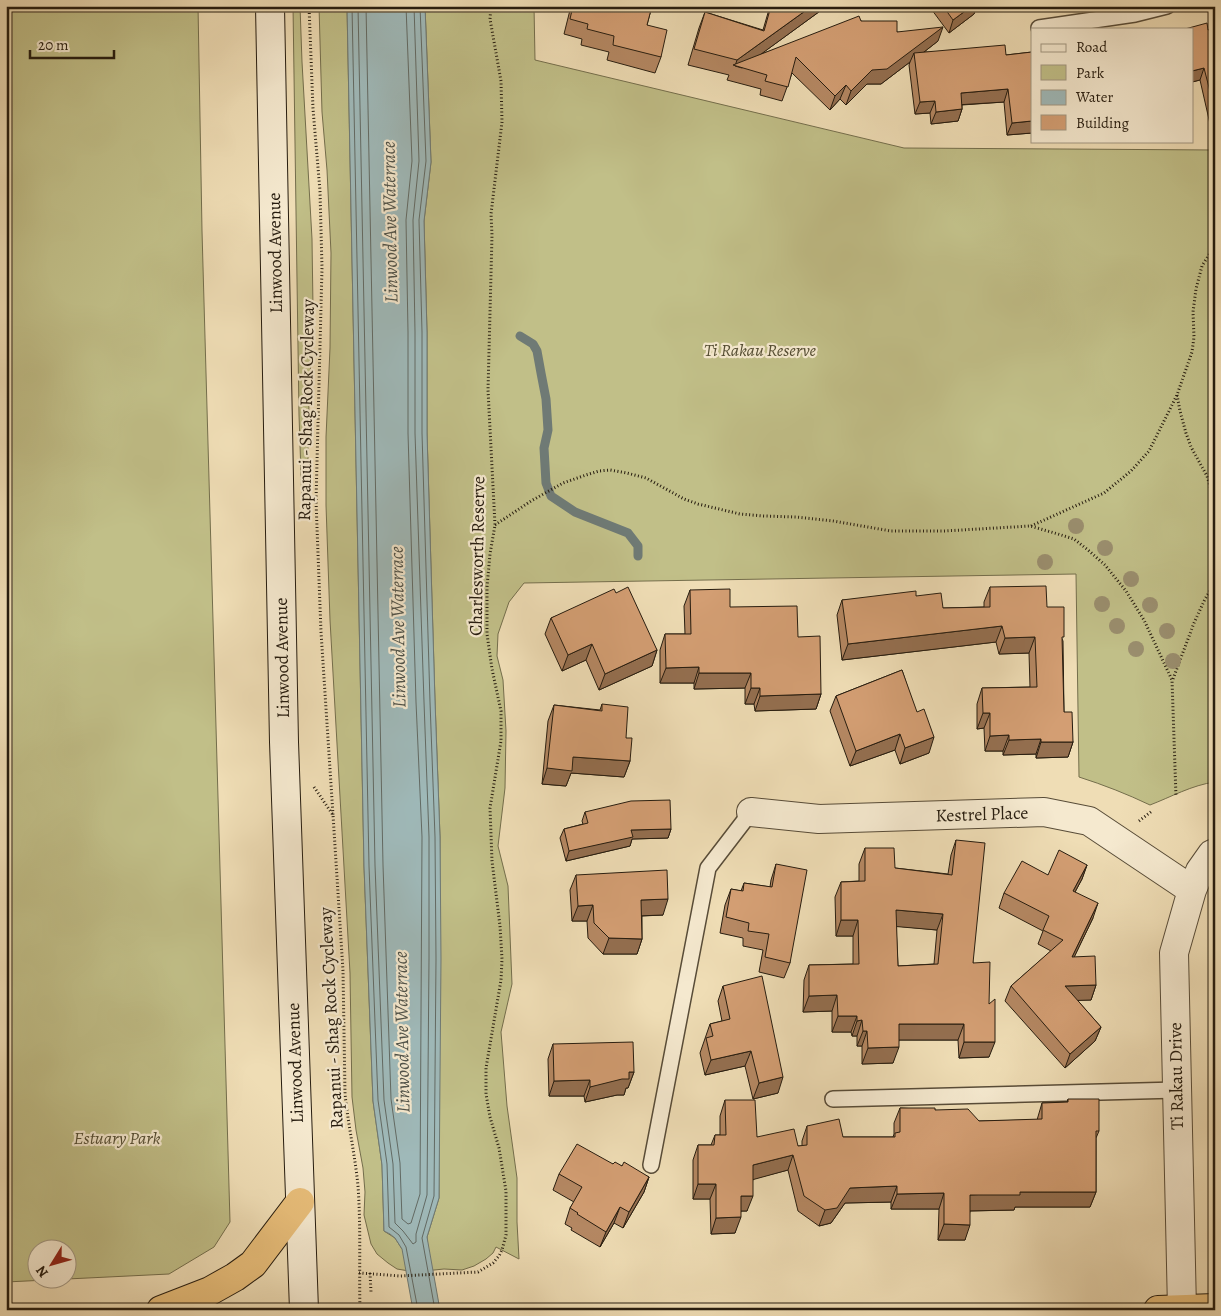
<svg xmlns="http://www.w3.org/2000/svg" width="1221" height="1316" viewBox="0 0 1221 1316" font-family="Alegreya,serif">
<rect width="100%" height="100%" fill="#efddb5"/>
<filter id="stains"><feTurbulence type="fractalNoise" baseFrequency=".004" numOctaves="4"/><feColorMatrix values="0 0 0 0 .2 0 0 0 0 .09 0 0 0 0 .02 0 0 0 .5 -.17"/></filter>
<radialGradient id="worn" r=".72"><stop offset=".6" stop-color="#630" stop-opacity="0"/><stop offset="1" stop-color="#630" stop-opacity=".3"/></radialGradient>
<path fill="#c1bf88" stroke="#746e4c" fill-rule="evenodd" d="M6,6h192l4,225 28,991 -16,25 -45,27 -163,8zM38,1248h30v30h-30z
M293,6h7l2,56 10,177 1,69 -5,121v69l-2,3 -4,3 -3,-89z
M319,6h28l17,860 9,235 9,64 2,66 11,7 7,11 28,2 -2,-2 -1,-12 12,-39 1,-361 -5,-136 -8,-268v-101l-3,-111 7,-59 -6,-156h109l1,54 369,88 311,2v632c-23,3 -44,15 -65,23 -23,-11 -46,-20 -71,-28l-3,-203 -552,9 -15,19 -11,32 -1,22 6,24 3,51 -1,57 -7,58 10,40 4,98 -11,48 6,74 10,72v44l2,37 -23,-12 -3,6 -7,6 -12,7 -12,4 -18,-1 -29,3 -18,-3 -9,-6 -11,-9 -6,-10 -7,-29 1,-23 -2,-24 -7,-38 -4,-33 -2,-124 -20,-353 -4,-115v-68l4,-89 1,-95 -4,-83 -5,-58z"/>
<path fill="#9fb9b9" stroke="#6f7a75" d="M347,6h78l6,156 -7,59 3,111v101l8,268 5,136 1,122 -2,239 -12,39 13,73h-27l-11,-61 -7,-11 -5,-4 -6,-3 -2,-66 -9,-64 -9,-235z"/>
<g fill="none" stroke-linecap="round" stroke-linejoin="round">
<path stroke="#626a64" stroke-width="1" d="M352,6l17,860 9,234 9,64 2,63 10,8 7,12 12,63
M358,6l17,859 9,235 9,64 2,59 8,8 10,13 3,-2v-8l11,-39 2,-236v-122l-5,-135 -9,-269v-101l-2,-112 6,-59 -5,-155
M366,6l17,859 8,234 9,64 2,56 6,5 3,-1 9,-29 2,-357 -6,-135 -8,-269v-101l-2,-112 6,-59 -6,-155
M420,6l6,155 -7,59 3,112v101l8,269 5,135 1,122 -2,237 -12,42 13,72"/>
<path stroke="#6f7a75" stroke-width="9" d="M520,336l13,8 4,7 4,22 5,26 2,31 -4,18 2,35 5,13 24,16 53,21 10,13v10"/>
<defs>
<path id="service" d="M1039,28l96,-14 32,-8
M833,1099l344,-9
M651,1165l57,-297 43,-56"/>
<path id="minor" d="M751,812l68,7 225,-7 45,9 103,69
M1182,1309l-8,-356 18,-63 8,-19 12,-17 3,-1"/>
<path id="secondary" d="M270,6l14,736 20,568"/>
<path id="trunk" d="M161,1310l49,-19 25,-14 18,-13 47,-62
M1158,1310l57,-2"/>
</defs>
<use href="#service" stroke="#584c38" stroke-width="18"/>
<use href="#minor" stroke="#584c38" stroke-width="30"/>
<use href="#secondary" stroke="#261c0f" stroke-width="30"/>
<use href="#trunk" stroke="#261c0f" stroke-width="30"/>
<path stroke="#261c0f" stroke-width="3" stroke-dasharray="1 2.5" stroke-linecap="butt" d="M309,6l4,103 7,82 2,77 -6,233 5,131 12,183
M1177,395l3,16 6,22 5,14 16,29 8,27
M495,525l36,-24 32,-18 23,-8 13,-4 11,-1 17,3 19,5 38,21 14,5 42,10 24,2 32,1 37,4 58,10h53l86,-5 28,8 16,5 14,11 17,15 21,26 18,29 28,60 4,117
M1031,526l73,-33 27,-22 18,-20 28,-56 15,-43 2,-15 -1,-25 3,-23 6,-23 13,-21
M1173,679l21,-56 11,-24 10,-16
M314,787l19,28 10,156 2,123c3,30 10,61 13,92 3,41 1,82 2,124
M1139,821l13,-10
M359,1273l41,3 78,-4 15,-9 6,-7 3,-6 4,-15v-44l-7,-43 -9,-31 -4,-23v-26l15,-88 1,-21 -2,-33 -8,-65 -2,-53 11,-67v-30l-9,-42 -5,-35v-47l3,-33 5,-29 -7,-135 4,-155 -1,-21 11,-92 -1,-41 -11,-62 1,-13
M370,1273l1,19"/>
<use href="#service" stroke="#f5e9cf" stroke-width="15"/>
<use href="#minor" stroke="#f5e9cf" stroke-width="28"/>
<use href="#secondary" stroke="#f5e9cf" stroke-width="28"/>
<use href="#trunk" stroke="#e8be7a" stroke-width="28"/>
</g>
<g fill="#9a8e6e">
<circle cx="1076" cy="526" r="8"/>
<circle cx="1105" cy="548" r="8"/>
<circle cx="1045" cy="562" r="8"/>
<circle cx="1131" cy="579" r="8"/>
<circle cx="1102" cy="604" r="8"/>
<circle cx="1150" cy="605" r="8"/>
<circle cx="1117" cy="626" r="8"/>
<circle cx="1167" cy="631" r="8"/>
<circle cx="1136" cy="649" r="8"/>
<circle cx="1173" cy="661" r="8"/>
</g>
<path fill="#b58863" stroke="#261c0f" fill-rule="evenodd" d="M571,6h81l-5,19 14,32 -6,16 -48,-13 2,-8 -28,-7 1,-6 -18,-5z
M770,6h57l-66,48 100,-33 36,11 41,9 -14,11 82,3 26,-3v81l-25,2 -3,-33 -42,3v4l-4,12 -27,3 -1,-11 -15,1 -6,-49 1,-3 -29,22h-14l-21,21 -6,-6 -10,11 -38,-37 -10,28 -22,-6 1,-6 -34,-9 2,-5 -41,-10 11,-37 6,-16 58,18z
M929,6h48l-3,8 -25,19z
M1215,28v95l-5,1 -10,-44 -8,2v-53l16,1z
M990,587l57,20 16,34 1,71 9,30 -5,15 -32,1v-4l-33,1v-4h-18l-1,-23 -7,1v-25l5,-16 48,-1 -1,-34 -30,1 -3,-12 -154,18 -5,-45 5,-15 74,-4 27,12 41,-1v-5z
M690,590l108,47 23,57 -5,15 -61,2 -1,-7h-9v-16l-51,1v-6h-34v-33l5,-16h20l-1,-28z
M616,593l41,57 -5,16 -53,24 -13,-30 -24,11 -17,-37 6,-16z
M902,670l27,83 -29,11 -5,-14 -45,16 -20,-55 6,-15z
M602,704l24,34 4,23 -6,16 -53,-4 -5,13 -24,-2 6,-63 6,-16 46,5z
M585,812l86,17 -3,9 -36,1 -2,7 -64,15 -6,-23 4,-9 19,-5 -1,-3z
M956,840l17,123 16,94 -30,1 -1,-18h-59l-6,23 -31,1v-18h-5v-10h-5l-1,-4h-19v-21l-29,1 1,-32 5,-15 44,-1v-28h-17l-1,-39 6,-15 18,-1v-17l6,-16 30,20 53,6 3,-19zM896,926l41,4 -3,34 -36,2z
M776,864l14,99 -6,15 -25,-6 4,-22 -20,-4v-8l-23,-5 5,-28 6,-16 10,2 3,-8 26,4 1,-7z
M1087,865l-5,14 -7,13 18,26 -19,39 22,28 -5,15h-14l24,27 -6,14 -30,27 -60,-67 6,-15 40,-35 -13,-7 5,-13 -44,-23 5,-15 44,-18z
M576,875l87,40 -21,1v23l-5,15h-34l-15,-16 -1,-17h-15l-2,-31z
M723,986l55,107 -25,6 -8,-33 -40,9 -5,-22 10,-29 12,-3 -4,-20z
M553,1044l81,28 -6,16h-2l-2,7h-7l-32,7 -1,-6h-35l-1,-37z
M1068,1099l31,32 -3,7v54l-6,15h-75l-1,3 -44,1 -5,29h-27l1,-31h-48v-7l-46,1 -14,20 -12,3 -21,-15 -10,-41 -35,9 -6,32h-6l-6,22 -24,1 -1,-35h-17v-39l5,-15h13l4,-10h5v-19l5,-16 32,37 41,9h4v-5l5,-15 36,11h50l1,-3v-11l6,-15 35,2 44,11 58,-1 5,-17 25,-1z
M613,1164l9,2 27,11 -5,15 -21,36 -9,-5 -14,24 -29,-17 1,-2 -7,-4 5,-16 4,-6 -21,-12 6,-16z"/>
<path fill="#946f50" stroke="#261c0f" d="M812,6h15l-85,62 -7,-2 2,-6z
M972,6h5l-3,8 -25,19 4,-13z
M943,27l-5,14 -23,18 -1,-6 -4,9 -29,22h-14l-21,21 5,-14 21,-21z
M1204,68l-4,12 -8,2v-11z
M846,85l-6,14 -10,11 5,-14z
M1008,89l-4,13 -48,3 5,-12z
M935,101l-5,12 -15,1 5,-12z
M962,109l-4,12 -27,3 5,-12z
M1215,112v11l-5,1z
M1032,121v12l-25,2 5,-12z
M1002,626l-6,16 -154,18 6,-16z
M1035,637l-6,16 -30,1 6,-16z
M592,644l-6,16 -24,11 6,-16z
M657,650l-5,16 -53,24 6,-16z
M699,667l-5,16h-34l6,-15z
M699,673h52l-6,15 -51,1z
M751,688h9l-6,16h-9z
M821,694l-5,15 -61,2 5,-15z
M983,713h7l-6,15 -7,1z
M900,734l-5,16 -45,16 6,-15z
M1009,735l-6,16h-18l5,-15z
M934,737l-5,16 -29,11 5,-16z
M1041,739l-5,15 -33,1 6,-15z
M1041,742h32l-5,15 -32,1z
M573,757l57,4 -6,16 -53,-4 -5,13 -24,-2 5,-16z
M671,829l-3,9 -36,1 -2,7 -64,15 3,-10 62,-21z
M1087,865l-5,14 -14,26 5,-14z
M668,899l-5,16 -27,1 5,-16z
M1098,903l-5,15 -26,54 5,-15z
M593,905l-6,16h-15l6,-15z
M896,910l47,4 -6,16 -47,-4z
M841,920h17l-5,16h-17z
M609,938l33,1 -5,15h-34z
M1096,985l-5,15 -32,1 6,-15z
M837,995l-5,16 -29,1 6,-16z
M838,1016h19l-6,16h-19z
M862,1020l-5,16h-5l5,-15z
M899,1024h65l-6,16h-65z
M1101,1027l-6,14 -30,27 5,-14z
M863,1031h4l-5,15h-5z
M964,1042h31l-6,15 -30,1z
M899,1047l-6,16 -31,1 6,-16z
M751,1051l-6,15 -40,9 6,-15z
M629,1072h5l-6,16h-2l-2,7h-7l-32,7 5,-15z
M783,1077l-5,16 -25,6 6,-16z
M590,1080l-6,16h-35l5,-15z
M793,1155l-5,15 -40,11 5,-16z
M649,1177l-5,15 -21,36 6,-16z
M698,1184h18l-6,15h-17z
M897,1186l-6,16 -46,1 -14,20 -12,3 6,-16 25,-22z
M1020,1192h76l-6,15h-75l-1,3 -50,1 6,-16z
M944,1193l-5,16h-48l6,-15z
M741,1196h12l-6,15h-12z
M620,1207l-6,16 -14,24 6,-15z
M741,1217l-6,16 -24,1 5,-16z
M944,1224l26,1 -5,15h-27z"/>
<path fill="#d39e73" stroke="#261c0f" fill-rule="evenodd" d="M573,6h79l-5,19 20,5 -6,27 -48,-12 1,-9 -27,-7 1,-5 -18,-5z
M771,6h41l-75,54 -43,-11 11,-37 59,19z
M943,6h29l-19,14z
M859,16l2,5h36v11l46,-5 -56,42 -15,1 -21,21 -5,-6 -11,11 -39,-39 -8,30 -23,-6 2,-6 -34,-10z
M1207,23l1,7 7,-2v83l-11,-43 -12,3v-42h-7z
M1005,45l1,10 26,-3v69l-20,2 -4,-34 -47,4 1,16 -26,3 -1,-11 -15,1 -6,-49z
M1046,586l1,21h17v30h-2l2,75h8l1,30h-32v-3l-32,1v-5l-19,1v-23h-7l-1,-25 55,-1 -2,-50 -30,1 -3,-12 -154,18 -6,-44 74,-9v5l25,-3 2,15 47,-1v-20z
M628,587l29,63 -52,24 -13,-30 -24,11 -17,-37 63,-29 2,4z
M730,589v18l67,-1 1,31 22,-1 1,58 -61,2v-8h-9v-15h-52v-6l-33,1 -1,-34h26l-1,-44z
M902,670l15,42 7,-3 10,28 -29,11 -5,-14 -44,17 -20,-55z
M602,704l26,3 -2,31h6l-2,23 -57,-4 -1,14 -25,-3 7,-63 48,6z
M670,800l1,29 -40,1 2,7 -64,14 -5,-22 24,-6 -3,-11 46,-11z
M956,840l29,3 -12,120 17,-1 -1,42 6,-5v43h-31v-18h-65v23l-31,1 -1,-17h-4l-1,-11 -5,1v-5h-19l-1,-21 -28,1v-31l50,-1 -1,-44h-17v-38l24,-1v-33h29l1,20 57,7zM896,910l47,4 -5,50 -40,2z
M1059,850l28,15 -14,26 25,12 -26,54 23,-1 1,29 -31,1 36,41 -31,27 -59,-68 52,-46 -20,-10 6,-14 -45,-23 18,-32 26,14z
M776,864l31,6 -17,93 -25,-6 4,-23 -21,-3 1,-8 -23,-6 5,-28 12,2 1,-8 28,4z
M667,870l1,29 -27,1 1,39 -33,-1 -15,-15 -1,-18 -15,1 -2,-31z
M762,976l21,101 -24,6 -8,-32 -40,9 -5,-22 7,-2 -3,-12 20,-5 -7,-33z
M633,1042l1,30h-5v7h-7l-32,8v-7l-36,1 -1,-37z
M1068,1099h31v32h-3v61h-76v3h-50v30l-26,-1v-31l-47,1v-8l-47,2 -13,20 -12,2 -21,-14 -11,-41 -40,10v31h-12v21l-25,1v-34h-18v-39h16l1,-10h11l-1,-35h30l2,37 37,-8 4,17 9,-1v-19l32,-7 4,18h52v-4l5,-1v-24h35v2l33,-1 11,12 63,-2v-16l26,-1z
M577,1144l36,20 2,-2 7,4 2,-4 25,15 -20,35 -9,-5 -14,25 -29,-18 1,-1 -8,-5 12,-21 -23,-13z"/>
<g text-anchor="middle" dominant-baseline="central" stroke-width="4.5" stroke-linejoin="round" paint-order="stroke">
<g font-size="18" fill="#261c0f" stroke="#f5e9cf">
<text transform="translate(275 253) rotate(-91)">Linwood Avenue</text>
<text transform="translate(306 410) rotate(-89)">Rapanui - Shag Rock Cycleway</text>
<text transform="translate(477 556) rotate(-89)">Charlesworth Reserve</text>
<text transform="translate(282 658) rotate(-91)">Linwood Avenue</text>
<text transform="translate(982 814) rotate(-2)">Kestrel Place</text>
<text transform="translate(331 1018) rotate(-93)">Rapanui - Shag Rock Cycleway</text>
<text transform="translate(295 1063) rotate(-92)">Linwood Avenue</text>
<text transform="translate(1176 1076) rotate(-91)">Ti Rakau Drive</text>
</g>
<g font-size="18" font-style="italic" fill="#544d33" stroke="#f5e9cf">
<text x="760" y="350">Ti Rakau Reserve</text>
<text x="117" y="1138">Estuary Park</text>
</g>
<g font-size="19" font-style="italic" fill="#50534a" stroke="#f5e9cf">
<text transform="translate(390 222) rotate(-91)">Linwood Ave Waterrace</text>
<text transform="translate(398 627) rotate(-91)">Linwood Ave Waterrace</text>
<text transform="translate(402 1032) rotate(-91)">Linwood Ave Waterrace</text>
</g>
</g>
<rect width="1221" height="1316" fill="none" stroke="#efddb5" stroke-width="25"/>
<rect x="8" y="8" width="1206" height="1301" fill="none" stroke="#261c0f" stroke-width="2.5"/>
<rect x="12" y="12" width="1196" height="1291" fill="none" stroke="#261c0f"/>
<rect x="1031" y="28" width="162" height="115" fill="#f5e9cf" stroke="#a29782"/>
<rect x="1041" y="44" width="25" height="8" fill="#f5e9cf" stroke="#a29782"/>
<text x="1076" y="52" font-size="15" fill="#261c0f">Road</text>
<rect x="1041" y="65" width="25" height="15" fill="#c1bf88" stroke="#a29782"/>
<text x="1076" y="78" font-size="15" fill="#261c0f">Park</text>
<rect x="1041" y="90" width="25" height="15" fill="#9fb9b9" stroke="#a29782"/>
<text x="1076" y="102" font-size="15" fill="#261c0f">Water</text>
<rect x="1041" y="115" width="25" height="15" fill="#d39e73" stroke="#a29782"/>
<text x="1076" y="128" font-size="15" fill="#261c0f">Building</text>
<g transform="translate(52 1264) rotate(233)"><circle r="24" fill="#f5e9cf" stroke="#a29782"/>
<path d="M0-4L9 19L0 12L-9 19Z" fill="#8f2418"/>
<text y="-8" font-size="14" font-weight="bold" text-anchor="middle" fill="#261c0f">N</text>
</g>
<path d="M30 50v8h84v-8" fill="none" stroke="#261c0f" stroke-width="2.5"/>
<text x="38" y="50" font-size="15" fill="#261c0f" stroke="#f5e9cf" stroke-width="4" paint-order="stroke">20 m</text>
<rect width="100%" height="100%" filter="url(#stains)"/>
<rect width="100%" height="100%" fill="url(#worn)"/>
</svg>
